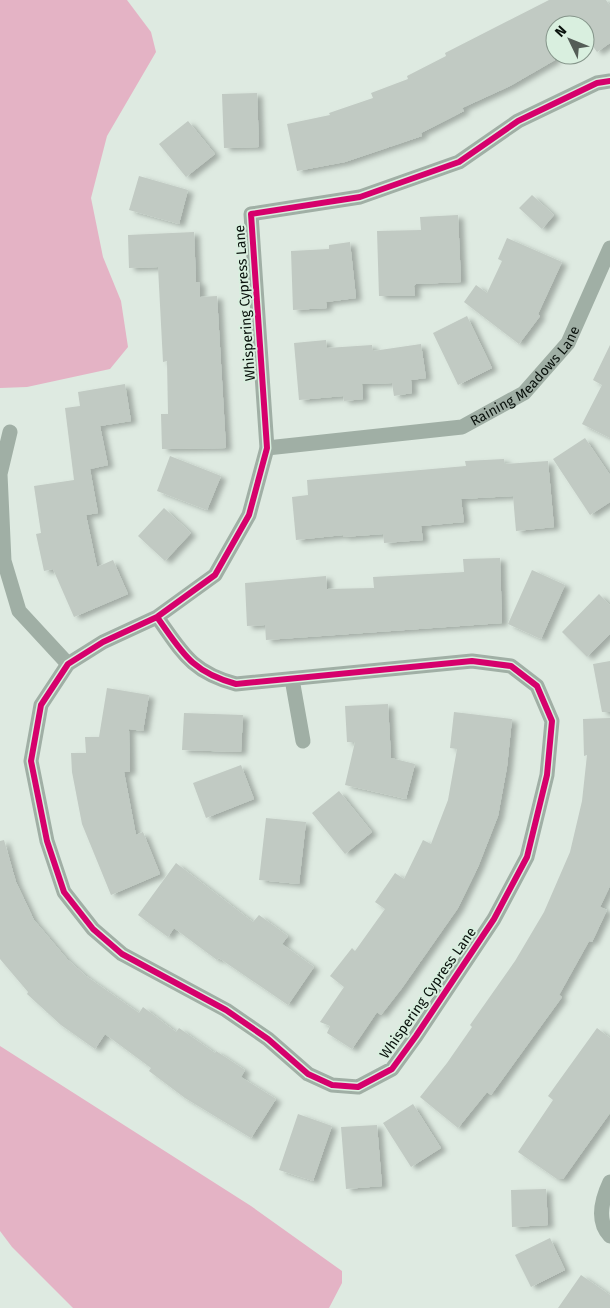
<svg xmlns="http://www.w3.org/2000/svg" width="610" height="1308" viewBox="0 0 610 1308" font-family="'Fira Sans',sans-serif">
<defs>
<filter id="shadow"><feDropShadow dx="5.5" dy="3" stdDeviation="2.5" flood-color="#0004"/></filter>
</defs>
<rect width="100%" height="100%" fill="#deeae1"/>
<path fill="#e4b3c5" d="M0,0h127l24,32 5,20 -49,84 -16,62 12,59 18,44 7,46 -18,22 -83,18 -27,1z
M0,1046l251,160 91,65v12l-13,25h-256l-61,-61 -12,-16z"/>
<path fill="#c1cac3" filter="url(#shadow)" d="M549,0h57l4,6v37l-13,9 -12,-17v-10h-30v35l-45,26 -48,22 2,3 -43,22 1,3 -77,26 -48,9 -10,-47 43,-9 -1,-2 44,-15 -2,-5 37,-14 -1,-3 39,-20 -1,-3z
M257,93l2,54 -35,1 -2,-54z
M188,121l27,33 -29,23 -27,-33z
M139,176l49,14 -9,34 -50,-14z
M532,195l22,20 -12,14 -23,-21z
M458,215l3,67 -45,2 -2,2 1,10h-36l-2,-65 44,-1 -1,-13z
M194,232l2,50h4v15l17,-1 9,152 -64,1 -1,-35h7l-1,-53 -4,1 -5,-95 -29,1 -1,-33z
M507,238l55,24 -24,52 2,2 -21,28 -55,-42 12,-17 11,8 15,-32 -4,-2z
M350,242l6,56 -30,4 1,6 -34,2 -2,-59 38,-2v-4z
M467,316l25,52 -34,17 -25,-52z
M326,340l1,8 45,-3 1,6 48,-7 5,34 -15,2 1,13 -18,3 -2,-13 -30,1 1,15 -19,2 -1,-5 -44,4 -5,-57z
M610,345v93l-28,-14 20,-39 -9,-5z
M125,384l6,37 -31,5 8,39 -18,4 8,44 -12,2 11,52 16,-7 15,34 -54,23 -21,-48 -9,2 -8,-37 5,-1 -7,-47 40,-6 -9,-72 15,-2 -2,-14z
M585,438l25,37v27l-20,13 -37,-56z
M170,456l51,20 -14,34 -50,-19z
M504,459l1,5 43,-3 6,66 -38,4 -3,-35 -52,3 3,23 -43,4 2,14 -39,3 -1,-9 -40,3v-2l-47,5 -4,-43 16,-2 -1,-15 159,-14 -1,-5z
M164,508l27,25 -26,28 -27,-25z
M500,558l2,65 -236,17 -1,-15 -18,1 -2,-43 81,-7 1,13 47,-1 -1,-11 91,-5 -1,-13z
M532,570l33,15 -24,54 -33,-15z
M599,594l11,11v29l-23,23 -25,-25z
M610,661v51h-8l-9,-48z
M107,688l42,7 -6,36 -14,-2 1,43h-6l12,63 7,-3 17,42 -49,21 -29,-71 -10,-52 -1,-19h15l-1,-16h14z
M388,704l3,54 24,6 -9,35 -61,-14 10,-43h-8l-2,-36z
M454,712l58,7 -5,48 -9,49 -20,51 -20,41 -56,80 -21,27 -4,-3 -25,37 -25,-16 3,-7 -10,-4 24,-35 -14,-11 22,-28 3,3 30,-42 -10,-7 20,-29 9,6 19,-39 8,4 17,-44 9,-51 -7,-1z
M184,713l59,2 -2,37 -59,-2z
M610,718v168l-10,21 7,3 -15,32 -3,-1 -30,54 3,2 -71,98 -4,-3 -29,36 -38,-31 27,-34 25,-36 -2,-2 45,-64 29,-49 26,-60 12,-51 5,-46 -3,1 -1,-37z
M241,765l13,34 -48,19 -13,-35z
M339,791l33,41 -27,22 -33,-41z
M266,818l40,4 -7,62 -40,-4z
M4,840l12,42 18,38 33,39 19,17 53,37 4,-6 33,25 3,-4 36,25 1,-2 29,19 -4,7 35,22 -25,39 -66,-40 -36,-27 2,-3 -46,-34 -10,15 -34,-24 -34,-31 1,-2 -28,-33v-118z
M176,863l77,59 6,-7 29,21 -6,8 32,23 -26,38 -69,-47 -2,2 -43,-32 -6,9 -30,-22z
M597,1028l13,10v75l-47,66h-6l-39,-27 35,-52 -5,-4z
M413,1104l28,44 -30,19 -28,-44z
M298,1114l34,12 -19,55 -34,-11z
M377,1125l5,61 -36,3 -5,-62z
M546,1189l2,36 -36,2 -1,-37z
M550,1238l15,32 -34,17 -16,-32z
M581,1275l29,20v13h-52z"/>
<g fill="none" stroke-linecap="round" stroke-linejoin="round">
<g stroke="#a0afa5" stroke-width="15">
<path d="M10,432l-10,42 4,87 15,50 49,53"/>
<path id="s1" d="M267,448l195,-21 62,-34 44,-50 42,-95"/>
<path d="M157,617c25,35 34,55 79,67l236,-23 39,5 26,20 15,35 -5,54 -20,82 -33,62 -78,117 -24,33 -34,18 -26,-2 -24,-11 -40,-35 -42,-29 -104,-56 -29,-25 -29,-37 -17,-51 -16,-80 10,-56 27,-41 35,-22 54,-25 58,-42 34,-60 18,-67 -16,-234 109,-17 99,-35 59,-41 79,-38 13,-2"/>
<path d="M292,679l11,62"/>
<path d="M610,1182c-8,17 -14,39 0,54"/>
</g>
<defs>
<path id="cycleway" d="M157,617c25,35 34,55 79,67l236,-23 39,5 26,20 15,35 -5,54 -20,82 -33,62 -78,117 -24,33 -34,18 -26,-2 -24,-11 -40,-35 -42,-29 -104,-56 -29,-25 -29,-37 -17,-51 -16,-80 10,-56 27,-41 35,-22 54,-25 58,-42 34,-60 18,-67 -16,-234 109,-17 99,-35 59,-41 79,-38 13,-2"/>
</defs>
<use href="#cycleway" stroke="#d9efdf" stroke-width="9"/>
<use href="#cycleway" stroke="#d6006c" stroke-width="6"/>
</g>
<g text-anchor="middle" dominant-baseline="central" stroke-width="4" stroke-linejoin="round" paint-order="stroke">
<g font-size="14" fill="#09110c" stroke="#d9efdf">
<text transform="translate(245 303) rotate(-94)">Whispering Cypress Lane</text>
<text stroke="none"><textPath href="#s1" startOffset="279">Raining Meadows Lane</textPath></text>
<text transform="translate(428 993) rotate(-55)">Whispering Cypress Lane</text>
</g>
</g>
<g transform="translate(570 40) rotate(313)"><circle r="24" fill="#d9efdf" stroke="#86968b"/>
<path d="M0-4L9 19L0 12L-9 19Z" fill="#545d57"/>
<text y="-8" font-size="14" font-weight="bold" text-anchor="middle" fill="#09110c">N</text>
</g>
</svg>
